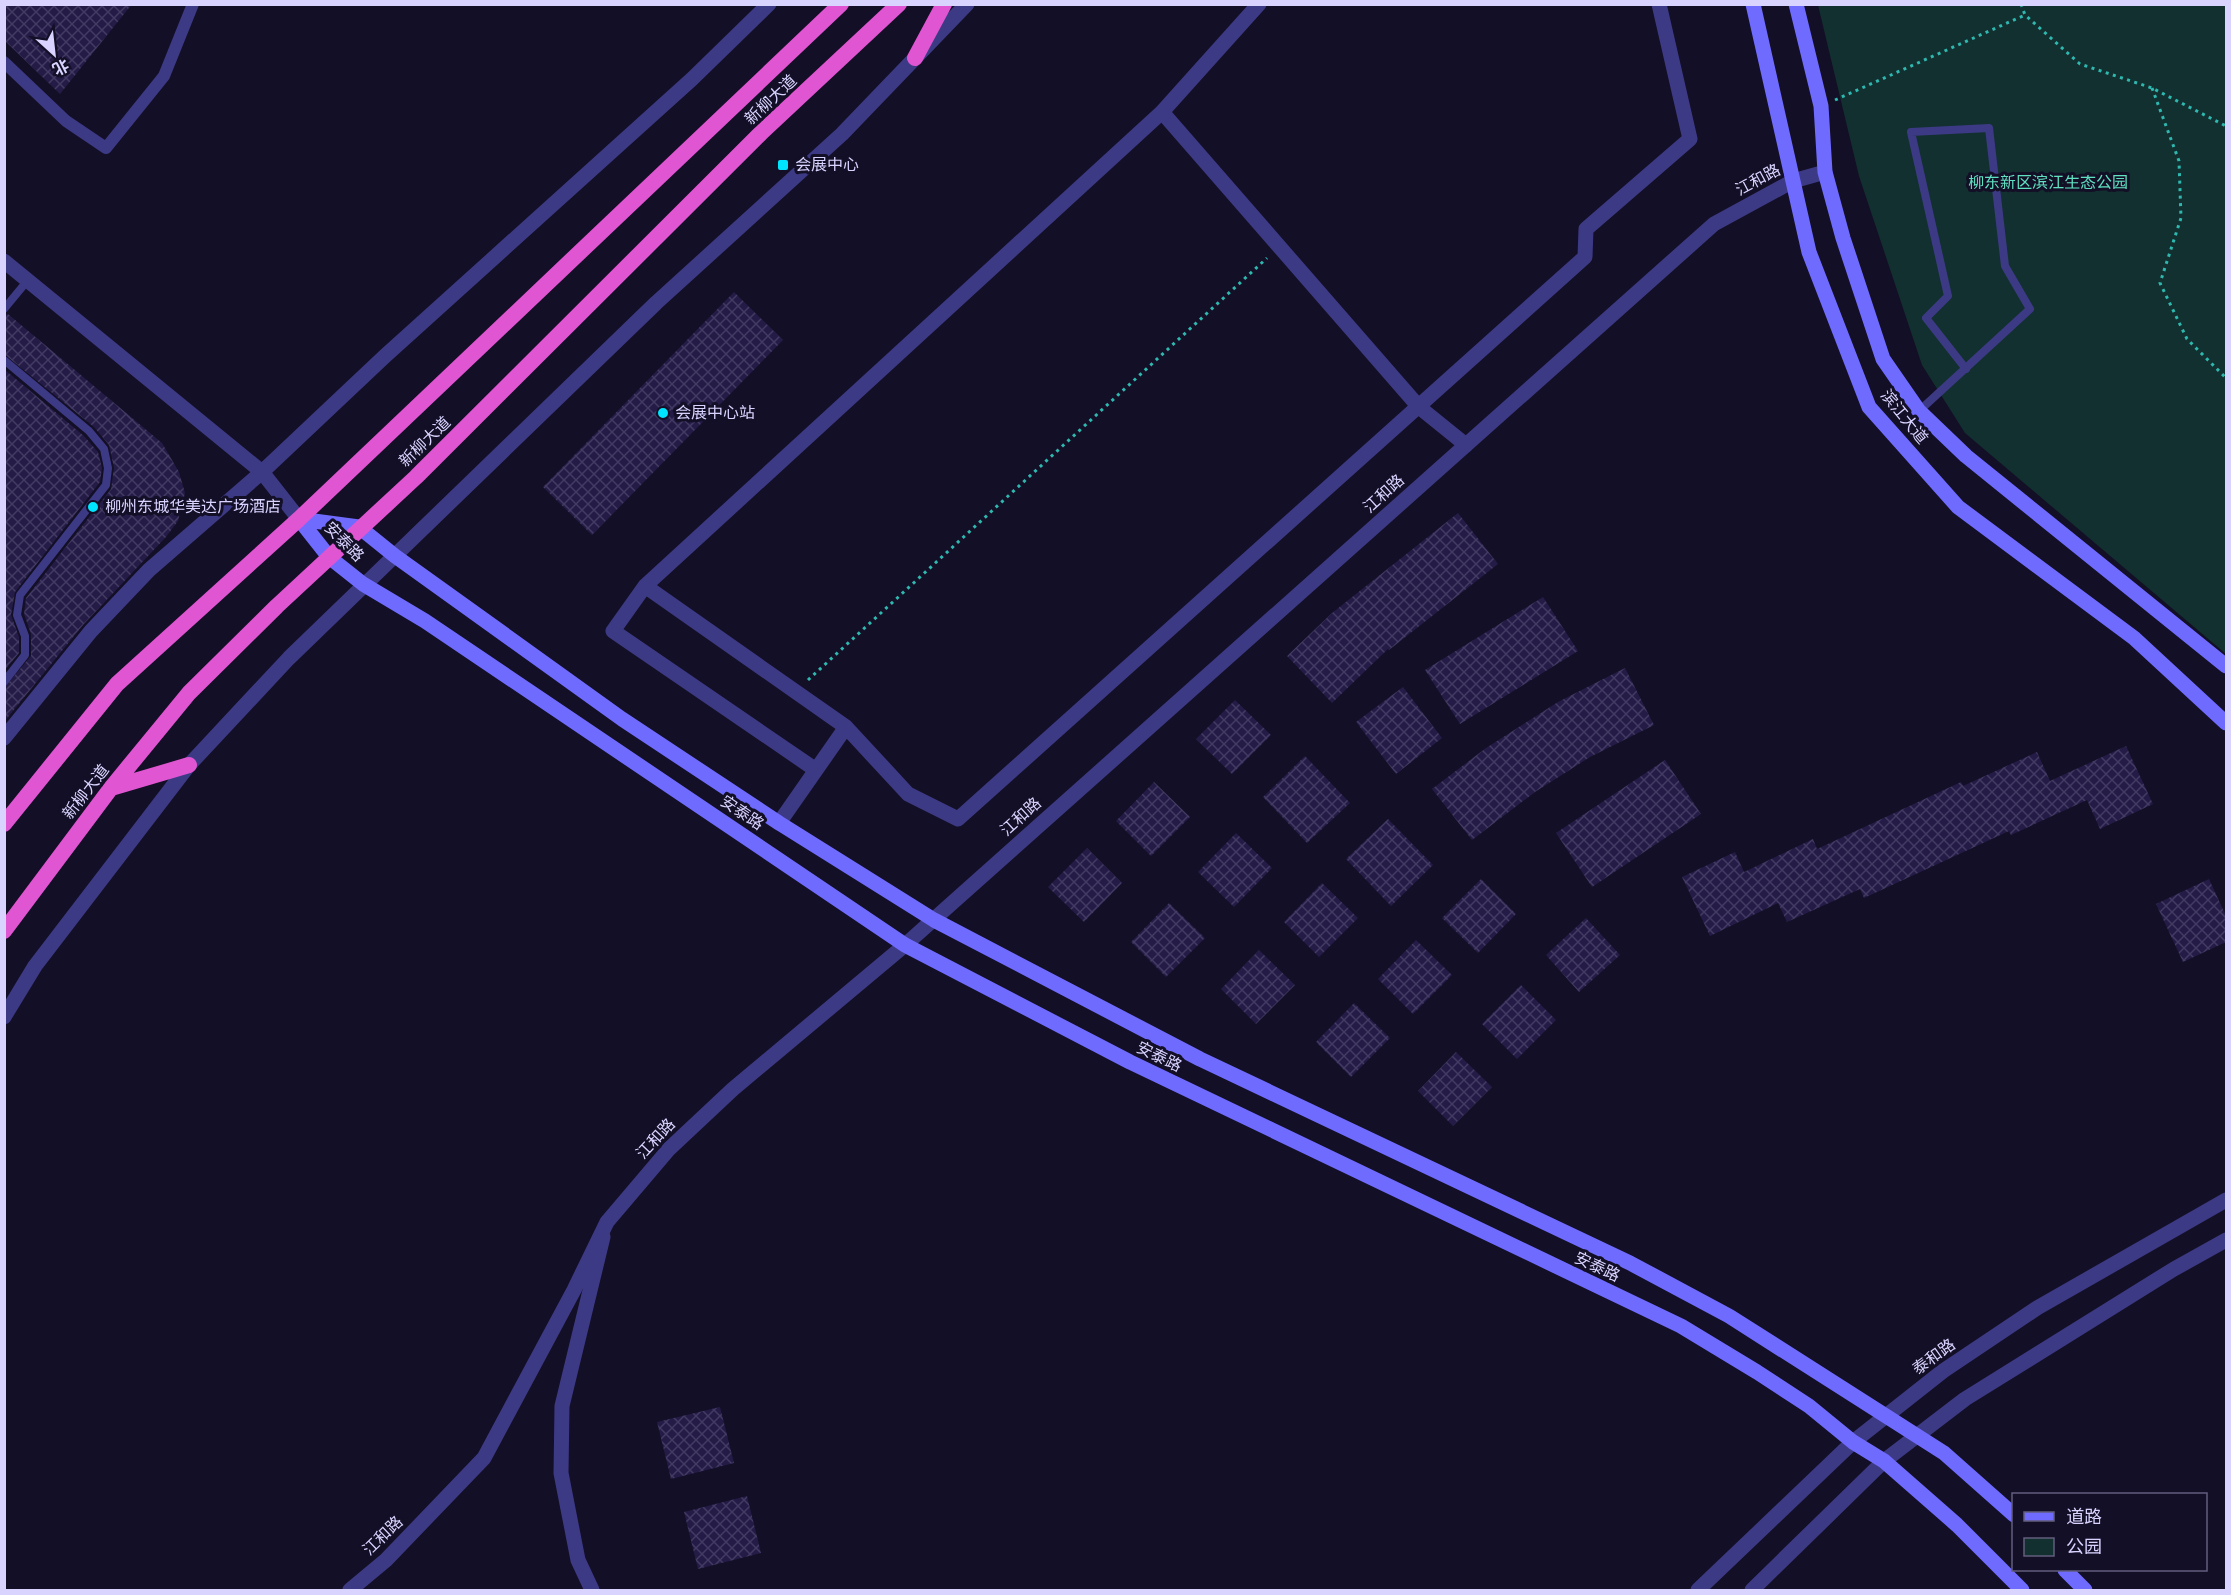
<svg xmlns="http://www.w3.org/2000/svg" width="2231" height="1595" viewBox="0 0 2231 1595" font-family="'Varela Round','Noto Sans SC',sans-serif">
<defs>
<pattern id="building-cross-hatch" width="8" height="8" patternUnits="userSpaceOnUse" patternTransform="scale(1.5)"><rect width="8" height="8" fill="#241b47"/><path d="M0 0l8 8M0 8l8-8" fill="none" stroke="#433b63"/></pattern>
</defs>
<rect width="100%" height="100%" fill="#130f26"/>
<path fill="#12302f" d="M1818,5h408v649l-261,-221 -43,-68 -63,-189z"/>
<path fill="url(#building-cross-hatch)" d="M4,4h128l-72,90 -56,-54z
M734,292l49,48 -191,195 -49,-48z
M8,314l154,129 17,29 6,21 -7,28 -12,16 -83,88 -79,97v-34l27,-32v-22l-7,-20 2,-16 85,-109 3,-21 -5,-23 -15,-18 -90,-73v-39z
M4,369l80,67 14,16 4,16 -2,14 -85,110 -4,23 8,22v16l-15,18z
M1458,513l40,51 -109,86 -1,-1 -56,54 -45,-47 45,-43z
M1543,597l35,54 -118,73 -35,-54z
M1625,668l29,57 -64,32 -55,35 -63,48 -40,-51 54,-41 72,-46z
M1403,687l39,51 -46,36 -40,-52z
M1235,700l36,35 -39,39 -36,-35z
M2126,746l27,58 -53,25 -13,-29 -76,35 -2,-4 -145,67 -4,-9 -73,33 -9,-19 -68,33 -28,-59 53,-25 9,20 69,-33 4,10 144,-67 2,4 74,-34 13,29z
M1305,756l45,47 -43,40 -44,-46z
M1665,760l36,54 -109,73 -36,-54z
M1154,782l36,35 -39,39 -35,-35z
M1388,819l45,46 -42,41 -45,-47z
M1236,833l36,35 -38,39 -36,-35z
M1087,848l35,35 -38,39 -36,-35z
M1481,879l35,35 -38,39 -36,-35z
M2209,879l17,37v26l-43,20 -27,-58z
M1322,883l36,35 -39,39 -35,-35z
M1169,903l36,35 -39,39 -35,-35z
M1586,918l34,37 -41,37 -33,-37z
M1416,940l36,35 -39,39 -35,-35z
M1259,950l36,35 -39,39 -35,-35z
M1521,985l35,35 -39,39 -35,-35z
M1354,1003l36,35 -39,39 -35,-35z
M1456,1052l36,35 -39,39 -35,-35z
M720,1407l14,56 -63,16 -14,-57z
M747,1496l14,57 -63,16 -14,-57z"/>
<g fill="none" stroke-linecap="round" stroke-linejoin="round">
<path stroke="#2fb8b0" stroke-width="3" stroke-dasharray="3 4.5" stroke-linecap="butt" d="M2021,4l4,11 55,49 72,24 74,38
M2152,88l27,73 2,57 -21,65 27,56 39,39
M1835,100l190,-85
M808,680l459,-422"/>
<path stroke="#3d3a85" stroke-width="8" d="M4,309l24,-29
M4,360l85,71 15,18 4,19 -2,17 -86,110 -3,20 8,21v19l-21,27
M1919,411l111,-102 -25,-43 -16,-138 -78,4 37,164 -22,22 40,51"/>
<path stroke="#3d3a85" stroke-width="12" d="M4,62l62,59 40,27 58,-72 29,-72"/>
<path stroke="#3d3a85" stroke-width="15" d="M1162,112l257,295 47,38
M645,586l201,141 -67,96
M846,727l62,67 50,25 627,-562 1,-28 104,-90 -31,-135
M816,770l-203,-139 32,-45 517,-474 97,-108
M592,1590l-14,-30 -17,-87 1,-67 41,-169"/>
<path stroke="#3d3a85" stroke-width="15" d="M4,261l258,211 37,47
M4,738l87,-107 58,-61 113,-98 123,-116 307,-277 77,-75
M4,1017l31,-51 154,-201 100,-107 367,-355 186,-169 125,-130
M350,1590l36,-30 98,-102 90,-168 33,-68 62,-73 64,-60 172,-144 809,-721 79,-43 32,-9
M1698,1590l155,-148 90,-71 94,-63 189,-108
M1752,1590l132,-129 81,-62 209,-130 52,-29"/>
<path stroke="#6f6bff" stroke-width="15" d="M1753,4l56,248 60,155 89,100 176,131 92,85
M1796,4l25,102 4,66 18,66 40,121 36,52 47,45 260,210
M299,519l30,38 34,27 62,37 480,324 225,117 551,264 76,46 52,34 44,36 31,19 73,64 65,65
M299,519l60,8 36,29 227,163 157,104 155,97 266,139 430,204 99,53 215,137 70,62
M2065,1570l20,20"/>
<path stroke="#e055d1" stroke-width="16" d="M915,58l29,-54
M111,788l78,-23
M4,824l113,-140 182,-165 542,-515
M4,931l107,-143 78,-95 88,-87 139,-129 345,-344 138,-129"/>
</g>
<g fill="#00e5ff" stroke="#130f26" stroke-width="2">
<rect x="777" y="159" width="12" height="12" rx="3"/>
<circle cx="663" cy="413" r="6"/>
<circle cx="93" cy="507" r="6"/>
</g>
<g text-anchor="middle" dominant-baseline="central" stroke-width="6" stroke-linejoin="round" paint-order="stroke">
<g font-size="16" fill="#d9d4ff" stroke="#130f26">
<text transform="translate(771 100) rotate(-43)">新柳大道</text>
<text transform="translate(1758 180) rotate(-28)">江和路</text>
<text transform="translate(1904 417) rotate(51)">滨江大道</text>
<text transform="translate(425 442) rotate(-44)">新柳大道</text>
<text transform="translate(1384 494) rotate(-42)">江和路</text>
<text transform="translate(344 542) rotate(45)">安泰路</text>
<text transform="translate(86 792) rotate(-52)">新柳大道</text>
<text transform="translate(742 813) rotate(34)">安泰路</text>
<text transform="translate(1021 817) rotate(-42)">江和路</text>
<text transform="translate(1159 1057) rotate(26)">安泰路</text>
<text transform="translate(656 1139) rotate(-47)">江和路</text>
<text transform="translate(1597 1267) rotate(25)">安泰路</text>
<text transform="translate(1934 1357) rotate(-36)">泰和路</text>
<text transform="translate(383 1536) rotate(-44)">江和路</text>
</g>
<g font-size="16" fill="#d9d4ff" stroke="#130f26" text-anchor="start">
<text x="795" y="165">会展中心</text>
<text x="675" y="413">会展中心站</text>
<text x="105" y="507">柳州东城华美达广场酒店</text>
</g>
<g font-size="16" fill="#5fe0c0" stroke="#130f26">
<text x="2048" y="183">柳东新区滨江生态公园</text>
</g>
</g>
<rect width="2231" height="1595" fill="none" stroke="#d9d4ff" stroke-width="12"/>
<rect x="2012" y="1493" width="195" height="78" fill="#130f26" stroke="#625e7d" stroke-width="1.5"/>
<rect x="2024" y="1512" width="30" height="9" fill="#6f6bff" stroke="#625e7d" stroke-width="1.5"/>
<text x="2066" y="1523" font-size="18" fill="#d9d4ff">道路</text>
<rect x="2024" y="1538" width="30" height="18" fill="#12302f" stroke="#625e7d" stroke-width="1.5"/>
<text x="2066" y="1553" font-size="18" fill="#d9d4ff">公园</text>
<g transform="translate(54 54) rotate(153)" stroke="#130f26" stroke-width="4.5" paint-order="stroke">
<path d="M0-4.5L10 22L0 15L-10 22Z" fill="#d9d4ff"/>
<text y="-9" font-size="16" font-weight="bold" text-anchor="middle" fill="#d9d4ff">北</text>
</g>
</svg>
